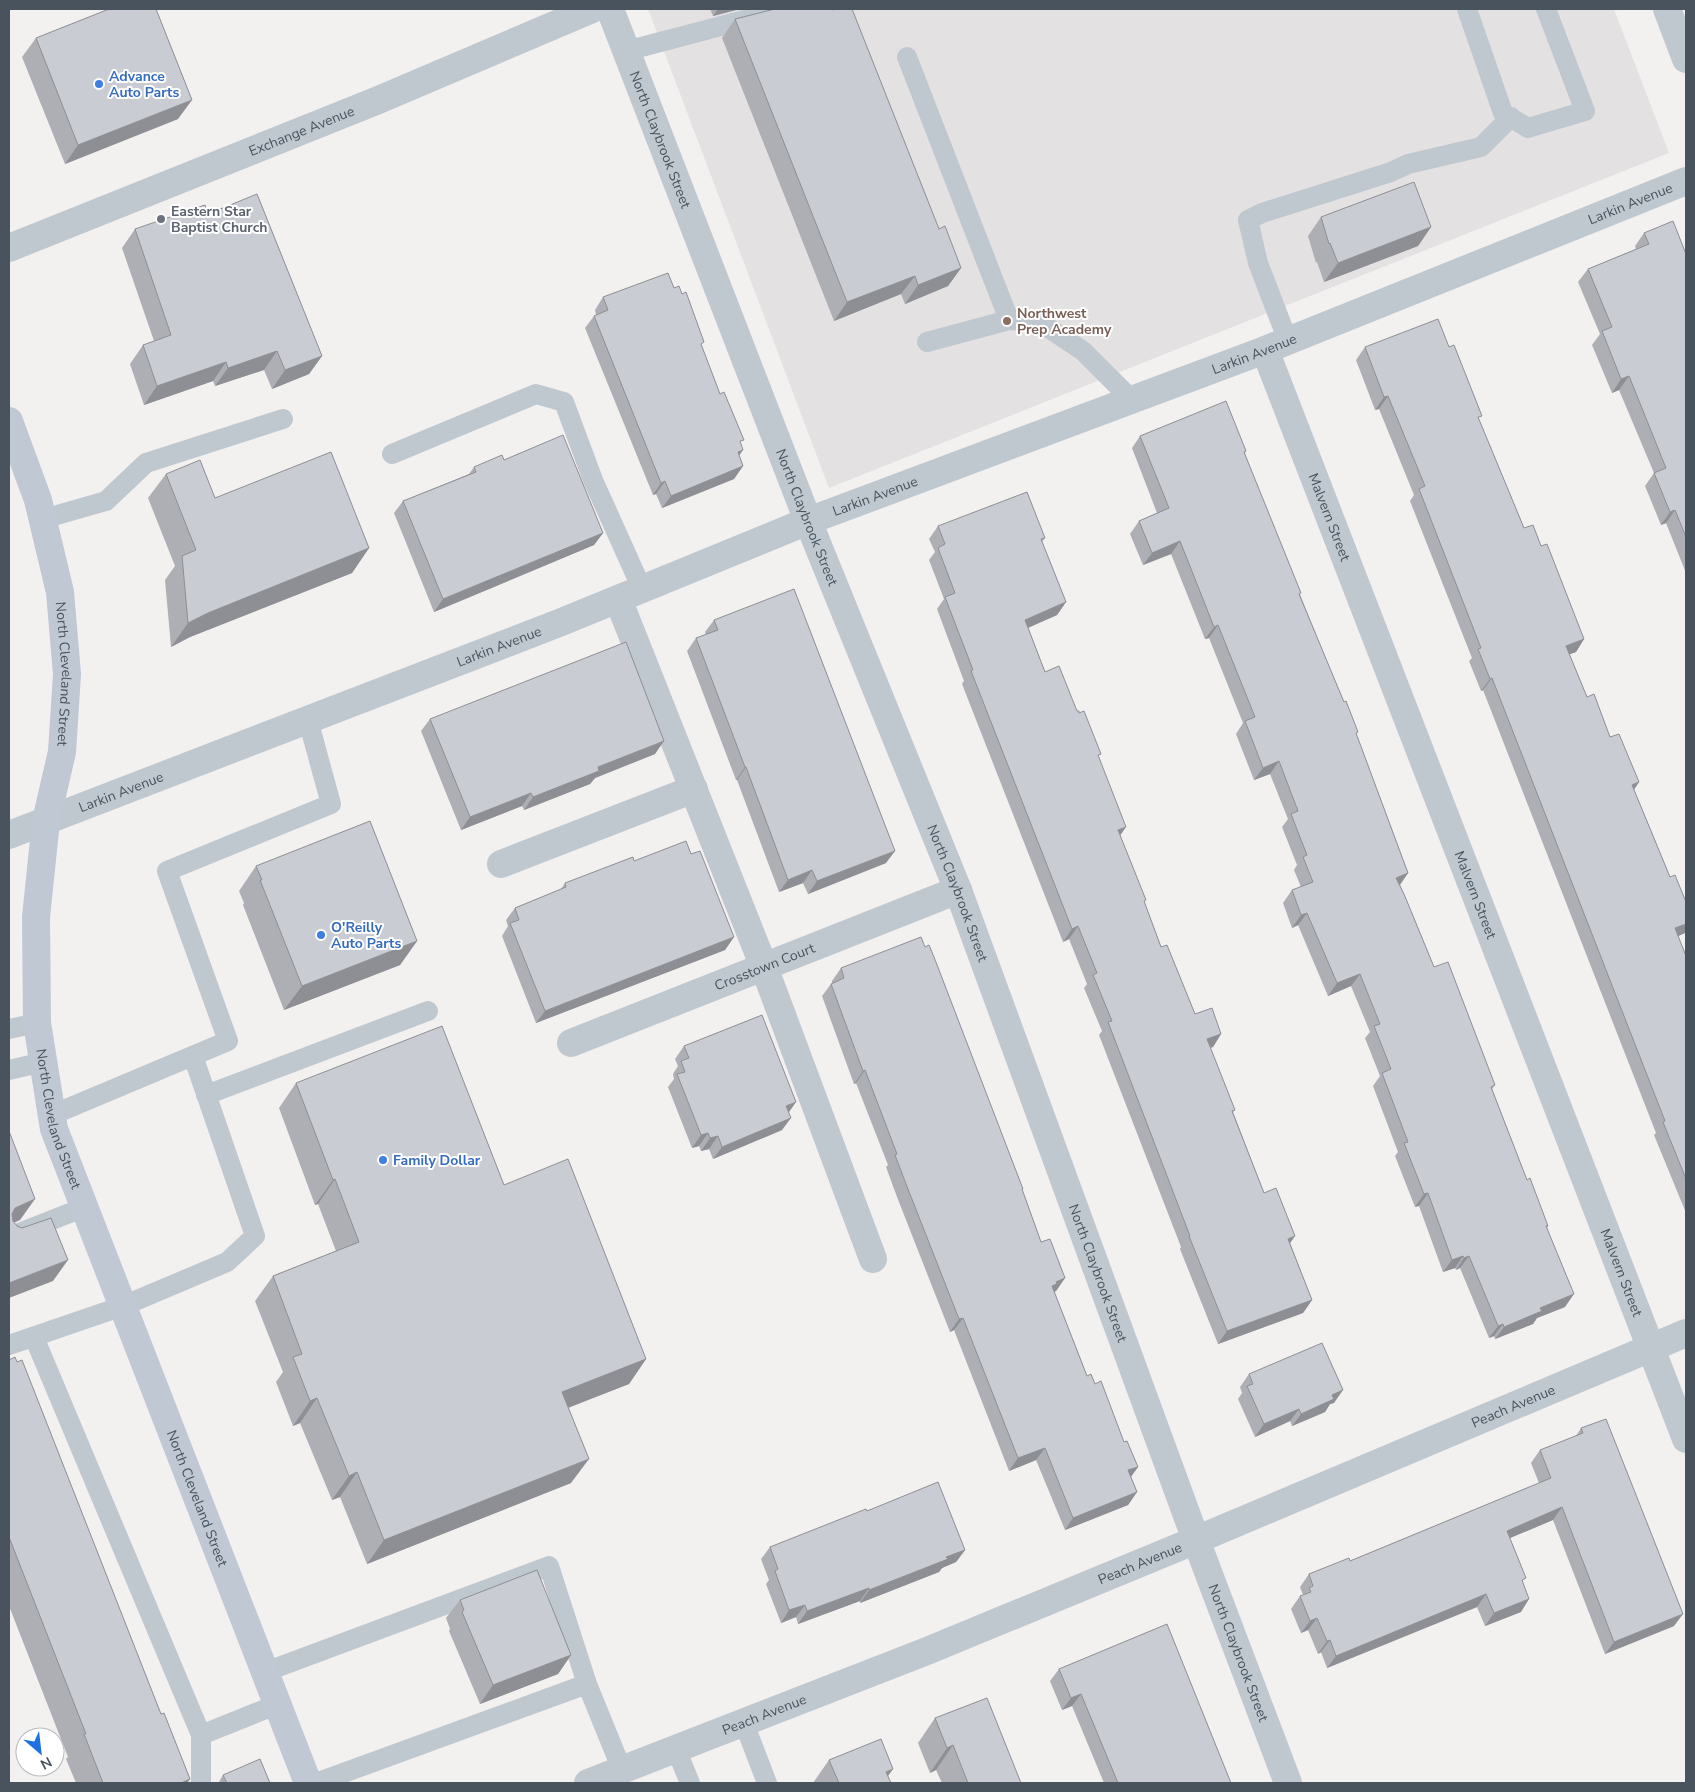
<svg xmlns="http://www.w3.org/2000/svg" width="1695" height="1792" viewBox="0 0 1695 1792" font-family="'Nunito Sans',sans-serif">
<rect width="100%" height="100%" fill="#f3f0f0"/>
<path fill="#e4e1e2" d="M648,9h966l55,144 -840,335z"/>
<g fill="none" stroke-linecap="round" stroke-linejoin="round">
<path stroke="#bfc8cf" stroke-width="20" d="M1467,9l36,104 25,15 57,-17 -39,-102
M626,51l160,-42
M907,57l102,263 29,1 45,30 49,49
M1288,341l-30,-78 -10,-43 14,-7 129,-41 17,-8 73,-17 30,-30
M927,342l82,-22
M392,454l144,-60 28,8 29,78 49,109
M43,519l63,-18 40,-38 137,-44
M9,1029l28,-6
M9,1070l34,-8
M206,1095l222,-84
M52,1115l176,-74 -61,-170 164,-67 -23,-84
M9,1237l76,-30
M34,1337l167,398 77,-31
M9,1345l114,-39 104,-44 28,-26 -62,-180
M265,1672l284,-106 38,118
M744,1723l23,60
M201,1735v48
M676,1749l14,34
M316,1783l271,-99 35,86"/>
<g stroke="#bfc8cf" stroke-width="28">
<path id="s1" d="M610,9l198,512 150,369 238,650 92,243"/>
<path d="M1667,9l19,50"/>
<path id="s2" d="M9,248l367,-147 216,-92"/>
<path id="s3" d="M1265,350l421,1089"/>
<path d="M618,599l146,368 109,292"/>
<path id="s4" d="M9,835l550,-212 249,-102 457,-171 421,-169"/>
<path d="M501,864l193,-75"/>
<path id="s5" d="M571,1043l387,-153"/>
<path id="s6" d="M588,1783l339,-132 269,-111 490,-207"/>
</g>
<path stroke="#bfc8d3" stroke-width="28" id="s7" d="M9,421l29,79 22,92 7,82 -5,78 -16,69 -10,96 1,106 17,106 254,654"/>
</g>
<path fill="#aeafb5" d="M710,9h30l-27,7z
M735,19l204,210 22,39 -13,18 -43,18 -4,-10 -67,27 -112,-283z
M36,38l142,81 -113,45 -43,-107z
M208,214l114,142 -13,18 -37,15 -8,-19 -49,16 -2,-5 -69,24 -14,-41 13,-19 11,-4 -32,-93 13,-19z
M1321,217l110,10 -13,19 -94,36 -7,-20 -1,1 -8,-27z
M1644,233l42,21v319l-20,-50 -5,2 -16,-39 9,-13 -35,-83 -7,3 -20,-48 8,-11 -22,-52 10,-13 48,-20 -1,-3z
M674,288l27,58 19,48 21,50 -2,12 4,10 -9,13 -72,29 -6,-14 -3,1 -68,-167 9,-12 2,-1 -1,-5 8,-13z
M1365,347l114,73 45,108 17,18 43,93 -8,13 -7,2 18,43 23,40 29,45 -5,8 36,87 16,25v29l-1,2 -7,3 8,20v257l-32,-78 2,-2 -173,-443 -2,1 -12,-30 3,-3 -62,-157 4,-6 -35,-86 -4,1 -19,-50z
M1140,436l106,15 -2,3 112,281 52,138 -8,12 34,82 61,118 -3,4 35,91 21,46 -1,2 18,79 -28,11 -4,6 -38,15 -1,-3 -5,2 -29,-70 -4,2 -1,-2 -12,4 -24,-66 -4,1 -20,-51 3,-4 -25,-66 7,-10 -15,-38 5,-6 -19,-46 -23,10 -30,-71 -6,3 -9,-25 9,-13 9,-3 -7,-17 3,-5 -15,-38 6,-8 -18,-45 -16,6 -18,-46 7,-11 -34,-85 -4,1 -34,-85 -28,11 -13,-31 9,-13 18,-8 -25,-65z
M504,460l99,73 -9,12 -160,67 -40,-99 9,-12 66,-27 5,-7z
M166,474l49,24 154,50 -17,25 -162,64 -19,10 -6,-67 10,-14 -27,-68z
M938,526l107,12 -3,4 24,60 -9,13 -29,13 17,44 32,39 22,46 21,78 24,67 17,45 34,67 26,20 -8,13 -3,1 25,62 -2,2 31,81 26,50 22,57 -9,13 -85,31 -38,-95 1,-2 -82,-212 3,-4 -18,-43 3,-4 -18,-45 -6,3 -101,-258 2,-3 -27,-72 7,-10 -15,-39 6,-8 -6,-13z
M714,620l172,243 -78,31 -5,-11 -24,9 -42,-112h-1l-49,-129 9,-13 10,-3 -1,-3z
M430,719l225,35 -60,24 -5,6 -66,26 -2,-4 -61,24 -40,-99z
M691,854l43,83 -9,13 -189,73 -34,-87 6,-10 -2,-6 9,-12 46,-19 4,-6 69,-22z
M256,866l161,75 -17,24 -116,45 -41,-105 1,-2 -5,-12z
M841,968l181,222 19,52 24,36 -9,13 -2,1 33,84 8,8 29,58 14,25 -7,10 6,15 -9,13 -63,25 -29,-70 -27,11 -55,-141 -4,2 -53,-135 -11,-30 2,-2 -32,-82 -2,1 -32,-88 9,-12 1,-1v-2z
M684,1046l105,66 -7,18 -69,29 -4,-10 -8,2 -2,-5 -7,2 -24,-61 6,-8 -1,-5 5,-8 -3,-7z
M296,1083l208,102 142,174 -17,25 -61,23 3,76 -204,81 -27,-67 -8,3 -32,-77 -7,3 -17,-44 7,-10 -28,-71 18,-25 63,-25 -18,-47 -3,1 -36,-97z
M9,1360l152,354 29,65 -3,4h-111l-10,-24 2,-2 -59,-151z
M1249,1374l85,29 -4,1 -5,8 -33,14 -2,-5 -35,16 -17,-38 4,-6 -2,-6z
M1581,1428l93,198 -69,28 -52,-134 -43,18 13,44 -2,30 -36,14 -8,-19 -150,61 -6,-16 -3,2 -10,-24 -7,3 -10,-24 9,-13 3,-1 -3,-8 9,-13 41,-13 189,-78 -8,-20 9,-13 36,-14z
M867,1511l98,39 -9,12 -14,6 -3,4 -79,31v-2l-62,23 -2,-7 -15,6 -15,-39 3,-4 -8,-21 9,-12z
M460,1600l111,55 -13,19 -78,30 -31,-73 1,-2 -4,-11z
M1059,1669l172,114h-127l-32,-77 -10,4 -12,-29z
M935,1718l86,65h-79l-6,-13 -6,3 -12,-30z
M829,1760l62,23h-78z
M223,1775l47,8h-51v-1z"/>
<path fill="#8d8f94" d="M718,9h22l-27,7z
M192,100l-14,19 -113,45 13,-19z
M1431,227l-13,19 -94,36 14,-19z
M961,268l-13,18 -43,18 13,-19z
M915,276l-14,18 -67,27 13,-19z
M277,351l-13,19 -49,16 13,-18z
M322,356l-13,18 -37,15 13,-19z
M226,362l-13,19 -69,24 13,-19z
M1629,376l-10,14 -7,3 9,-14z
M1388,396l-9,13 -4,1 9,-13z
M743,450l-9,13 4,-11z
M743,466l-9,13 -72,29 9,-12z
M665,481l-9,13 -3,1 8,-12z
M1675,510l-9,13 -5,2 9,-13z
M603,533l-9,12 -160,67 9,-13z
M1180,541l-9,13 -28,11 9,-12z
M369,548l-17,25 -162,64 -19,10 17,-24 20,-10z
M1066,602l-9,13 -41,18 9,-13z
M1218,625l-9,13 -4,1 9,-12z
M1584,639l-8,13 -19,7 9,-13z
M1492,678l-9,12 -2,1 9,-12z
M664,741l-9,13 -60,24 -5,6 -66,26 9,-13 65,-30z
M1279,761l-9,13 -16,6 9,-12z
M745,767h1l-9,13h-1z
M1639,782l-9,13 2,-10z
M531,793l-9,13 -61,24 9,-13z
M1126,827l-9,13 1,-10z
M895,851l-9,12 -78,31 9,-13z
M812,870l-9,13 -24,9 9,-12z
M1408,873l-9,13 -3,-8z
M1307,913l-9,12 -6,3 9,-13z
M1686,924v7l-1,2 -18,8 8,-13z
M1078,926l-9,13 -6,3 9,-13z
M734,937l-9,13 -189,73 9,-12z
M417,941l-17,24 -116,45 18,-24z
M1360,974l-9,12 -23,10 9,-13z
M1221,1034l-8,13 -15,5 9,-13z
M865,1070l-9,13 -2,1 9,-13z
M796,1102l-9,13 -1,-9z
M791,1118l-9,12 -69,29 9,-12z
M708,1133l-9,13 -7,2 9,-13z
M718,1136l-9,13 -8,2 9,-13z
M335,1179l-17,25 -3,1 18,-25z
M1428,1193l-9,13 -4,1 9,-13z
M35,1199l-15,21 -11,5v-8l6,-9z
M1295,1236l-9,13 2,-10z
M1463,1256l-8,12 -12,4 9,-12z
M1469,1256l-9,12 -4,2 8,-12z
M68,1260l-15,21 -44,17v-15z
M1065,1278l-9,13 -5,2 1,-7 4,-4z
M1574,1294l-9,13 -28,11 -4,6 -38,15 9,-12 36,-19z
M1312,1300l-9,13 -85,31 9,-13z
M963,1318l-9,12 -4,2 9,-13z
M1503,1324l-9,12 -5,2 9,-12z
M646,1359l-17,25 -84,33 17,-25z
M1343,1390l-9,13 -4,1 -5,8 -33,14 9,-12 31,-19z
M317,1398l-17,25 -7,3 17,-25z
M1299,1409l-9,12 -35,16 9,-13z
M1045,1448l-9,12 -27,11 9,-13z
M589,1459l-18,24 -204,81 17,-24z
M1138,1467l-9,12 -1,-9z
M357,1472l-17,25 -8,3 17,-24z
M1137,1492l-9,13 -63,25 8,-12z
M1562,1507l-9,13 -55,23 9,-12z
M965,1550l-9,12 -14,6 -3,4 -79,31 9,-13 77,-33z
M869,1588l-9,13 -62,23 9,-13z
M1486,1594l-9,13 -150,61 9,-12z
M1529,1599l-8,13 -36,14 9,-13z
M805,1605l-9,12 -15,6 8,-13z
M1683,1614l-9,12 -69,28 9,-12z
M1317,1618l-9,12 -7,3 9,-12z
M1330,1640l-9,12 -3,2 9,-13z
M571,1655l-13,19 -78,30 13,-19z
M1081,1694l-9,12 -10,4 9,-12z
M953,1745l-17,25 -6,3 17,-25z
M893,1769l-10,14 3,-11z
M190,1779l-3,4h-7z"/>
<path fill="#caccd3" stroke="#8d8f94" d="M109,9h47l36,91 -114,45 -42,-107z
M775,9h56l1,1 3,-1h17l87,220 6,-3 16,42 -43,17 -3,-9 -68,26 -112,-283z
M1414,182l17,45 -93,36 -8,-20 -1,1 -8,-27z
M257,194l65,162 -37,14 -8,-19 -49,17 -2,-6 -69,24 -14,-41 28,-10 -36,-106 70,-24 3,9z
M1673,221l13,33v283l-11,-27 -5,2 -16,-39 12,-5 -37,-92 -8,3 -19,-48 10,-4 -24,-58 61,-25 -5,-11z
M668,273l6,15 5,-2 3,8 4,-2 18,50 -3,2 19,50 4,-2 20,48 -4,1 3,9 -5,2 5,14 -72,30 -6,-15 -4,2 -67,-167 14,-6 -5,-13z
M1438,319l11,28 5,-2 28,71 -4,1 46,111 9,-3 8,21 6,-2 37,95 -18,7 21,51 7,-3 16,43 9,-3 20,48 -7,3 38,92 5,-2 11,27v22l-11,4 11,28v223l-23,-57 2,-1 -173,-443 -2,1 -12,-30 3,-1 -62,-159 6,-3 -37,-90 -4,1 -19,-50z
M1226,401l20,50 -2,1 57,141 -2,1 45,108 2,-1 12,31 -2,1 52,140 -12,5 8,16 30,73 14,-5 47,123 -4,2 36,93 3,-2 18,48h-2l28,68 -34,14 2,3 -38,16 -1,-3 -5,2 -29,-70 -5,2 -1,-2 -11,4 -24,-67 -4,1 -20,-51 4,-1 -26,-69 9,-4 -17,-43 6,-2 -20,-50 -23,9 -30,-70 -6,2 -9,-25 21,-8 -10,-25 4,-2 -16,-41 7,-3 -19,-50 -16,7 -18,-47 10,-4 -37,-92 -4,2 -34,-86 -28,12 -13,-32 30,-13 -29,-72z
M563,435l40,98 -160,66 -40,-98 73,-29 -2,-5 28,-12 2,5z
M331,452l38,96 -161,65 -20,10 -6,-67 14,-6 -30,-76 34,-14 15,38z
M1027,492l18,46 -4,1 25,63 -41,18 20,52 14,-6 18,45h2v2l5,-2 17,43 -3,1 28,72 -8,3 28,70 -2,1 17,46 6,-2 28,69 17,-6 9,26 -14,5 28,71 -3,1 32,82 12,-5 19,48 -7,3 24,61 -85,31 -38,-95h1l-82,-214 4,-1 -19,-46 4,-2 -19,-47 -6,3 -101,-258 2,-1 -28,-73 10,-4 -17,-45 7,-4 -7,-18z
M794,589l101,262 -78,30 -5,-11 -24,10 -42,-113h-1l-49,-129 22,-8 -4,-10z
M626,642l38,99 -66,26 1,4 -66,26 -2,-4 -61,24 -40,-98z
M370,821l47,120 -115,45 -42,-106h2l-6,-14z
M686,841l5,13 9,-3 34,86 -189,74 -35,-88 9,-3 -4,-12 51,-21 -1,-4 68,-26 1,4z
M921,937l4,10 4,-2 5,12 89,232h-1l19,53 9,-3 15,39 -9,4 1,2 -5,2 35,90 4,-2 4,10 6,-3 23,61 3,-1 11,26 -10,3 9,22 -64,26 -28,-70 -27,10 -55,-140 -4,1 -53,-135 -11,-29 2,-1 -32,-84 -2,1 -32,-87 13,-6 -3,-10z
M762,1015l34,87 -10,4 5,12 -69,29 -4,-11 -8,2 -2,-5 -7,2 -24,-61 8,-2 -4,-11 8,-3 -5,-12z
M442,1026l62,159 64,-26 78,200 -84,33 27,67 -205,81 -27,-68 -8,4 -32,-78 -7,3 -17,-44 9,-3 -29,-78 86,-34 -24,-63 -2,1 -37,-97z
M9,1131l26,68 -20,9 -3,6 1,7 4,5 5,2 29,-10 17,42 -59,23z
M1322,1343l21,47 -11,5 2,4 -33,15 -2,-5 -35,15 -17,-38 6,-2 -4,-10z
M15,1357l2,5 5,-2 139,354 3,-1 26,66 -9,4h-78l-19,-49h2l-77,-197v-177z
M1606,1419l77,195 -69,28 -52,-135 -55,24 19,47 -4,2 7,19 -35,14 -8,-19 -150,62 -6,-16 -3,1 -10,-23 -7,3 -10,-25 11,-4 -2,-4 4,-2 -4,-12 40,-16 1,3 201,-83 -11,-28 43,-17 -2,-5z
M938,1482l27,68 -19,7 2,2 -79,31v-2l-62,23 -2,-6 -16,5 -14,-39 3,-2 -8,-22 96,-38 1,2z
M537,1570l34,85 -78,30 -31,-73 2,-2 -4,-10z
M1167,1624l64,159h-113l-37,-89 -10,4 -12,-29z
M987,1698l34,85h-53l-15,-38 -6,3 -12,-30z
M881,1739l12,30 -7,3 5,11h-52l-10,-23z
M260,1759l10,24h-43l-4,-8z"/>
<g fill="#3f7fe0" stroke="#fff" stroke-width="2">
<circle cx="99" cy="84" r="5"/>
<circle cx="321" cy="935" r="5"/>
<circle cx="383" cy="1160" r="5"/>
</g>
<circle fill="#6b7280" stroke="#fff" stroke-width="2" cx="161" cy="219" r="5"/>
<circle fill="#8d6e63" stroke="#fff" stroke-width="2" cx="1007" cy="321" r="5"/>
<g text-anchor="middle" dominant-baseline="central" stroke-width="4" stroke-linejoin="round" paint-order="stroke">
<g font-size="14" font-weight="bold" fill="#366cbe" stroke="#fff" text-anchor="start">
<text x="109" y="76">Advance<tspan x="109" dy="16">Auto Parts</tspan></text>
<text x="331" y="927">O'Reilly<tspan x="331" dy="16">Auto Parts</tspan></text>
<text x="393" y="1160">Family Dollar</text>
</g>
<g font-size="14" fill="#49535e" stroke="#fff">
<text stroke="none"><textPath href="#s2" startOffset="315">Exchange Avenue</textPath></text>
<text stroke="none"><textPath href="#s1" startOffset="140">North Claybrook Street</textPath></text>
<text stroke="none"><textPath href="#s4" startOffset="1740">Larkin Avenue</textPath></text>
<text stroke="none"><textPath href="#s4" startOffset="1335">Larkin Avenue</textPath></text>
<text stroke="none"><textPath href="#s4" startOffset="930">Larkin Avenue</textPath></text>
<text stroke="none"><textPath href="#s1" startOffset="545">North Claybrook Street</textPath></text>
<text stroke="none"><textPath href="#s3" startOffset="179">Malvern Street</textPath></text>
<text stroke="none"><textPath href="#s4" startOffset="525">Larkin Avenue</textPath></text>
<text stroke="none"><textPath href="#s7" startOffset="261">North Cleveland Street</textPath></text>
<text stroke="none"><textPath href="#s4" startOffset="120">Larkin Avenue</textPath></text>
<text stroke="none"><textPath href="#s1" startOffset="950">North Claybrook Street</textPath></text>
<text stroke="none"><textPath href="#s3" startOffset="584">Malvern Street</textPath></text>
<text stroke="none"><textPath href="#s5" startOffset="208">Crosstown Court</textPath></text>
<text stroke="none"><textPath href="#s7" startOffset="711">North Cleveland Street</textPath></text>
<text stroke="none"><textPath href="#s1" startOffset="1355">North Claybrook Street</textPath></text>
<text stroke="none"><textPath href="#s3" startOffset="989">Malvern Street</textPath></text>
<text stroke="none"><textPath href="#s6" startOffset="999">Peach Avenue</textPath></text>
<text stroke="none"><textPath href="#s7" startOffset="1116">North Cleveland Street</textPath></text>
<text stroke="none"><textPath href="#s6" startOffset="594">Peach Avenue</textPath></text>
<text stroke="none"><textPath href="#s1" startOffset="1760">North Claybrook Street</textPath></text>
<text stroke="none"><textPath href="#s6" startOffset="189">Peach Avenue</textPath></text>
</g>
<g font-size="14" font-weight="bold" fill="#5b616d" stroke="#fff" text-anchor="start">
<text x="171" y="211">Eastern Star<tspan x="171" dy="16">Baptist Church</tspan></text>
</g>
<g font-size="14" font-weight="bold" fill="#785e54" stroke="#fff" text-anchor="start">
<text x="1017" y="313">Northwest<tspan x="1017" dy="16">Prep Academy</tspan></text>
</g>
</g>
<rect width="1695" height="1792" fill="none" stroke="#49535e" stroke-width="20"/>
<g transform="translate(40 1752) rotate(152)"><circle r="24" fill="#ffffff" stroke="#b6babf"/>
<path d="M0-4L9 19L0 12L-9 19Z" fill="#1d71e0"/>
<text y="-8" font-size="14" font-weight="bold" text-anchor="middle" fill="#49535e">N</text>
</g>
</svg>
